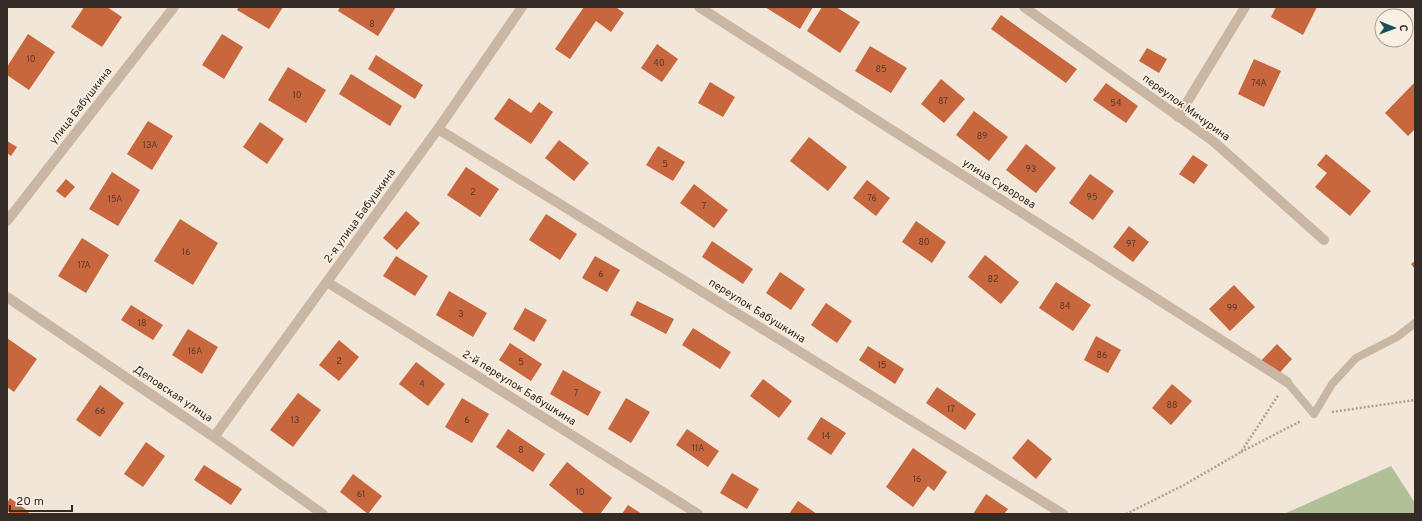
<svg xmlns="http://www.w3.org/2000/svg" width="1422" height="521" viewBox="0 0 1422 521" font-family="Overpass,sans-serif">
<rect width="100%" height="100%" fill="#f1e6d7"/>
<path fill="#b1c097" d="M1391,466l24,37v11h-131z"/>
<path fill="#c8663e" d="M84,7h23l15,10 -20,30 -31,-20z
M239,7h44l-14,22 -32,-19z
M340,7h56l-18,29 -40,-25z
M584,7h32l8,6 -13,19 -15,-11 -26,38 -15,-10z
M765,7h48l-13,22z
M822,7h14l24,15 -20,31 -33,-22z
M1276,7h41l-14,28 -32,-18z
M1001,15l76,54 -11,14 -75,-54z
M28,34l27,18 -26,38 -22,-15v-8z
M222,34l21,13 -19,32 -22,-14z
M657,44l21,15 -16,23 -21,-14z
M870,46l37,22 -16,25 -36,-22z
M1147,48l20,11 -8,14 -20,-12z
M376,55l47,30 -8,14 -47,-30z
M1254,59l27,12 -17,36 -26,-13z
M288,67l38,23 -20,33 -38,-23z
M351,74l51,32 -12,20 -51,-32z
M941,79l24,20 -21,24 -23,-19z
M710,82l25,15 -12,20 -25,-14z
M1415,82v47l-7,7 -23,-23z
M1106,83l32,23 -12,17 -33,-23z
M509,98l22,15 8,-11 14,10 -22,32 -37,-25z
M974,111l34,26 -19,24 -33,-26z
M148,121l25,15 -21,34 -25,-16z
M260,122l24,17 -17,25 -24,-17z
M809,137l38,30 -19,24 -38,-30z
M559,140l30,23 -15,18 -29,-23z
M7,141l10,6 -6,9 -4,-3z
M1026,144l30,24 -20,25 -30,-23z
M658,146l27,16 -12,19 -27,-16z
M1326,154l45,37 -21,25 -35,-29 12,-14 -10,-8z
M1193,155l15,10 -14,19 -15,-10z
M466,167l33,22 -19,28 -33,-22z
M112,172l28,18 -22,36 -29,-17z
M1090,174l24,17 -21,29 -24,-17z
M66,179l9,8 -10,11 -9,-7z
M867,180l23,18 -14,18 -23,-18z
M694,184l34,26 -14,18 -34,-25z
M406,211l14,12 -23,27 -14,-12z
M546,214l31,20 -17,26 -31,-20z
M180,219l38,24 -25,42 -39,-24z
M916,221l30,21 -14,21 -30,-21z
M1129,226l20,16 -16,20 -20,-15z
M82,238l27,17 -23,38 -28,-17z
M712,241l41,28 -10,15 -41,-27z
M985,255l34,27 -18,22 -33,-27z
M396,256l32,20 -13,20 -32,-20z
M595,256l25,14 -13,22 -25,-14z
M1415,261v8l-4,-5z
M780,272l25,17 -14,21 -25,-17z
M1056,282l35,23 -18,26 -34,-23z
M1234,285l21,22 -25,24 -21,-22z
M449,291l38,22 -14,24 -37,-22z
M637,301l37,18 -8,15 -36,-19z
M826,303l26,18 -15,22 -26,-18z
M131,305l32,20 -10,15 -32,-20z
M525,308l22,12 -13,22 -21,-13z
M693,328l38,24 -11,17 -38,-24z
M188,329l30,18 -16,27 -30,-19z
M1096,336l25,14 -13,23 -24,-13z
M7,338l30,21 -23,33 -7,-5z
M339,340l20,17 -20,24 -20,-16z
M510,343l32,21 -11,17 -32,-21z
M1277,344l15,15 -18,20 -16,-15z
M868,346l36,23 -9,15 -36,-24z
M416,362l29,22 -17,22 -29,-22z
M563,370l38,22 -13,24 -38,-22z
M763,379l29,22 -13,17 -29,-22z
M1172,384l20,17 -21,24 -19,-17z
M100,385l24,18 -24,34 -24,-17z
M937,387l39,27 -11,16 -39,-27z
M298,393l23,17 -28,37 -23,-17z
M462,398l27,16 -17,29 -27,-16z
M626,398l24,14 -19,31 -23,-14z
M821,417l25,16 -15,22 -24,-16z
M508,429l37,25 -12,18 -37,-25z
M687,429l32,22 -11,16 -32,-22z
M1028,439l24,20 -16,20 -24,-21z
M146,442l19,14 -22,31 -19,-13z
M913,448l34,24 -13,19 -6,-5 -15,21 -27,-20z
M567,462l45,36 -12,16h-15l-36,-29z
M204,465l38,24 -11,16 -37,-25z
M732,473l27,16 -12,20 -27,-16z
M353,474l29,22 -14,18 -28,-22z
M986,494l22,15 -4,5h-31z
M10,498l19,14 -2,2h-16l-4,-3v-8z
M798,501l19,13h-28z
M628,505l14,9h-20z"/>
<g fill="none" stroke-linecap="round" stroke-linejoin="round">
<path stroke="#b5a08e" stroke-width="2.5" stroke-dasharray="2 2" stroke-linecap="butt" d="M1332,412l83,-12
M1241,452l60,-31
M1126,514l58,-29 57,-33 38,-58"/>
<path stroke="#c9b6a3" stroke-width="8" d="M1287,382l27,32 18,-30 24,-26 41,-21 18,-14"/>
<path stroke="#c9b6a3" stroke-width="10" d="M699,7l588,375
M1024,7l189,134 111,99
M1178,117l67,-110
M438,129l625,385
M7,221l167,-214
M327,282l371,232
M7,297l207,140 109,77
M214,437l224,-308 84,-122"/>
</g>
<g text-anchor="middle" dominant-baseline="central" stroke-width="3.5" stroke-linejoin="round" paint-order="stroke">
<g font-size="9" fill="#593a2b">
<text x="372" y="24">8</text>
<text x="31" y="59">10</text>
<text x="659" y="63">40</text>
<text x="881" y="69">85</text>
<text x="1259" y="83">74А</text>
<text x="297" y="95">10</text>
<text x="943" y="101">87</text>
<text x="1116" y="103">54</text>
<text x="982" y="136">89</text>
<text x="150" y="145">13А</text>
<text x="665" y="164">5</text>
<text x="1031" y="169">93</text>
<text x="473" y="192">2</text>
<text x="1092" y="197">95</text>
<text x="872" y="198">76</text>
<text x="115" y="199">15А</text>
<text x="704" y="206">7</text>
<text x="924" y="242">80</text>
<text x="1131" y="244">97</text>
<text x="186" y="252">16</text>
<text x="84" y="265">17А</text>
<text x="601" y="274">6</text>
<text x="993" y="279">82</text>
<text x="1065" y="306">84</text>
<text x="1232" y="308">99</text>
<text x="461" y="314">3</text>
<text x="142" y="323">18</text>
<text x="195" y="351">16А</text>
<text x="1102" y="355">86</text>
<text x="339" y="361">2</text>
<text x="521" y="362">5</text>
<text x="882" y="365">15</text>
<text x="422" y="384">4</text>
<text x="576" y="393">7</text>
<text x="1172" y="405">88</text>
<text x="951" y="409">17</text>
<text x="100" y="411">66</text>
<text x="295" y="420">13</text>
<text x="467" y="420">6</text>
<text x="826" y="436">14</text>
<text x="698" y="448">11А</text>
<text x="521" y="450">8</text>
<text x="917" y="479">16</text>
<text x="580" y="492">10</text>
<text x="361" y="494">61</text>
</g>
<g font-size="11" fill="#342b25" stroke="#f9f0e3">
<text transform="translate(81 106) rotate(-52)">улица Бабушкина</text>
<text transform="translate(1186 108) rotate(36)">переулок Мичурина</text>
<text transform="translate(999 184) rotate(32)">улица Суворова</text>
<text transform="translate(360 216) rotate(-54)">2-я улица Бабушкина</text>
<text transform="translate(757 311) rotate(32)">переулок Бабушкина</text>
<text transform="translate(519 388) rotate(32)">2-й переулок Бабушкина</text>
<text transform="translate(173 394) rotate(34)">Деповская улица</text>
</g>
</g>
<rect width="1422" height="521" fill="none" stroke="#342b25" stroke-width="16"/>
<g transform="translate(1394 28) rotate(91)"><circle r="19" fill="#f9f0e3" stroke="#aaa197"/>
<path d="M0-3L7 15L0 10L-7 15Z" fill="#1a4f56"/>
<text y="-6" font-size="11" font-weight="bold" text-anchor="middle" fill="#342b25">С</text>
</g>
<path d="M10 505v6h62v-6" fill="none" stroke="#342b25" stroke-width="2"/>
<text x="16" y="505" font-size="12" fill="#342b25" stroke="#f9f0e3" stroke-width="3" paint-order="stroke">20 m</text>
</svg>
